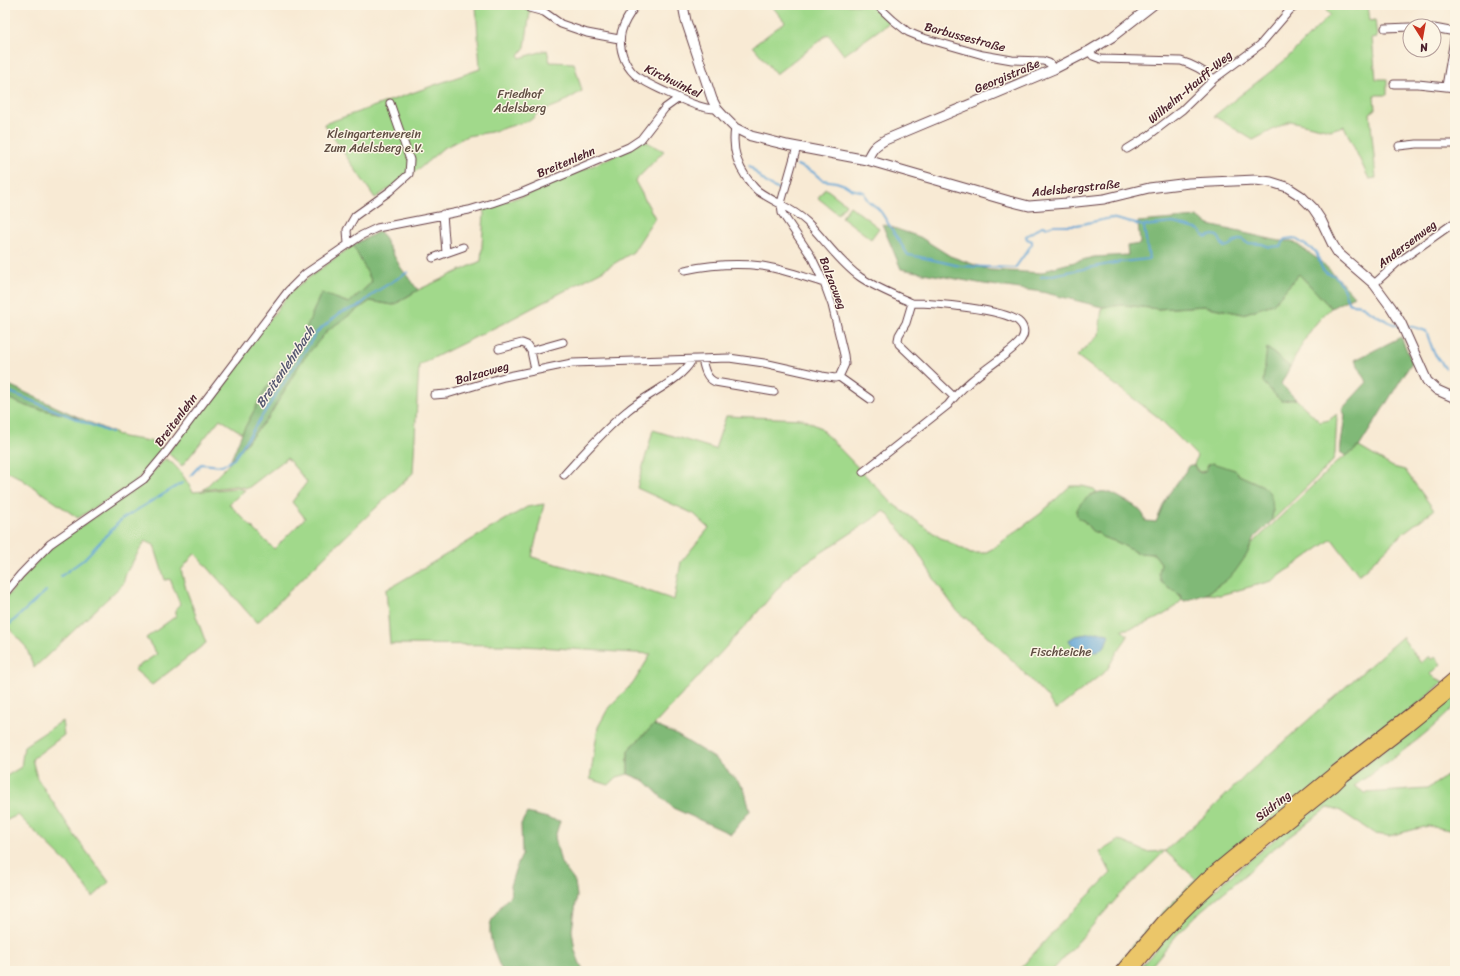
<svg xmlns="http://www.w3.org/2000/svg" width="1460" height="976" viewBox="0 0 1460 976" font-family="Sriracha,sans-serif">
<rect width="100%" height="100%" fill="#fcf5e5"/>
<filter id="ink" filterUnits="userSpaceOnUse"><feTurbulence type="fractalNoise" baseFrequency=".025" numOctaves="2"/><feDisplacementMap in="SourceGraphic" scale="8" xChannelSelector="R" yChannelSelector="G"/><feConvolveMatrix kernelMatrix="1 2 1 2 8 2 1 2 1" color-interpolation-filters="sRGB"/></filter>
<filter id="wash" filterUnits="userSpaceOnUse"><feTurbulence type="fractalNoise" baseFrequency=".012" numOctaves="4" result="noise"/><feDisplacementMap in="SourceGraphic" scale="16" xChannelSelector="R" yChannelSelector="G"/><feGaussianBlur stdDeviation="0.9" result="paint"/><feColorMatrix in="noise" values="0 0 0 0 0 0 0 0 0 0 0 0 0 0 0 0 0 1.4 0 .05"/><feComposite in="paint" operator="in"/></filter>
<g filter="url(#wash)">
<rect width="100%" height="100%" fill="#f8ead4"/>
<path fill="#a1d98b" stroke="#767c5b" d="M476,5h55l-6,42 -6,8 1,3 27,-8 3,12 24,1 8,28 -22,13 -22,9 -7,7 -40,12 -24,4 -25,13 -23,20 -44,29 -51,-74 156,-55z
M771,5h99l20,17 -46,33 -16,-21 -52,40 -23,-28 32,-24z
M1322,5h46l2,16 5,-1 2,17 -5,1 4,41h11v16h-13l1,15 -5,3 6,65 -7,1 -25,-53 -14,4 -40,-9 -37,19 -39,-24 70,-55 46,-46z
M643,140l21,11 -29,30 20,37 -22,34 -31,19 -98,52 -85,42 -6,108 -84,79 -72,71 -62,-70 -14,17 5,19 20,54 -54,42 -18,-16 23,-15 -11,-16 30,-22v-8l4,-4 -10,-25 -5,1 -11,-35 -9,-4 -19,32 -3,11 -89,84 -8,-21 -21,-23v-25l36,-42 24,-20 74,-50 26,-28c10,2 23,24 28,33l44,-4 8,2 -16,14 45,45 31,-31 -13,-16 15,-20 -20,-24 -39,30 -12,-2 -33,4 25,-25 42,-50 31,-53 27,-32 42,-29 24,4 24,-15 63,-29 3,-48 -1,-5 43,-13 104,-46z
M825,188l21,16 -8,10 -20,-16z
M850,206l29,22 -8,11 -29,-22z
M353,245l19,37 -23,21 -28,-10 -19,45 -37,52 -23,43 -22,-14 -38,47 -14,-13 124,-163z
M1299,274l32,34c-21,19 -28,34 -41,59l-23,-19 14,53 15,-2 24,23 9,-2 8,-6 -2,40 -3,8 -61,60 2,-10 -10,-26 -24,-11 -3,-4 -28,-6 -3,6 -6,1 -5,-7 3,-9 -39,-39 -81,-61 22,-21 3,-28 22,-2 34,4 46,-3 39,8 30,-10z
M5,397l21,9 54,12 43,19 27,4 14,9 -31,34 -55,34 -58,-40 -15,-8z
M726,416l77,3 16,8 74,77 46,33 32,16h13l8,-4 48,-35 30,-28h12l12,3 3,3 -8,4 -11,22 6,3 8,10 6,2 4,4 15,5 20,11 17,1 7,9v19l19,13 2,5c-14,16 -39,26 -60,30l5,5v3l-10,14 -10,18 -51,40 -9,-13 -33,-35 -31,-30 -25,-20 -20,-27 -22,-36 -31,-38 -92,60 -45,52 -94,102 -26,25v24l-11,3 -8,8 -19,-6 8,-52 11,-20 25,-25 17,-28 -144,-9 -117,-1 -4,-54 141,-83 17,-3 -12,53 102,29 40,14 7,-38 28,-34 -15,-14 -57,-26 16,-58 62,19z
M1359,447l34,20 12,3 29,40 -31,23 -44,42 -27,-36 -60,42 -52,14 -14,-1c21,-13 36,-28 46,-50l85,-82z
M1402,637l19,26 8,-7 3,4 3,-3 6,7 -10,10 3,3 8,4 1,1 -326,289h-4l33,-42 50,-50 -31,-28 -48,47 -65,73h-34l46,-51 47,-47 -11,-21 19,-12 28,12 18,-1 44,-39 37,-37z
M1455,694v12c-30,31 -66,55 -101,80l11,7 62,-4 23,-15 5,1v59l-5,-4 -22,-4 -39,10 -14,-2 -36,-24 -12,-2 -58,44 -23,22 -43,35 -27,27 -29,35h-10l58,-65 125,-105v4l23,-19 -3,-1z
M62,721l2,14 -32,24 5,19 38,58 34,46 -16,15 -22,-30 -53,-52 -13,6v-44l16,-10 3,-21z"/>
<path fill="#80b977" stroke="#656c51" d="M1197,217l12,8 70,16h13l27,19 17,16 18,20 -23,12 -32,-34 -26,30 -30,10 -39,-8 -46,3 -34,-4 -22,2 -60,-15 -58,-8 -83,-15 -19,-45 38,13 30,19 39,14 53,3 9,-5 43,-11 34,-2 -1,-9 13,-2 -2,-22z
M380,231l21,37 17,22 -25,15 -23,-4 -42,29 -27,32 -31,53 -40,47 12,-29 23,-43 37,-52 19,-45 28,10 23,-21 -19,-37z
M1401,337l11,25 -53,85 -13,9 -6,-4 5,-37 -3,-6 25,-27 -12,-22z
M1267,348l23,19 -9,17 15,15 -15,2 -18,-19z
M5,383l75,35 -54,-12 -21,-9z
M1212,463l23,7 4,5 24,11 6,6 3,8 1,12 -2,10 -16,15 -9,19 -12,17 -9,8 -19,13 -21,7 -3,-1 -2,-5 -19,-13 -2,-9 2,-10 -7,-9 -17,-1 -20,-11 -15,-5 -4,-4 -6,-2 -8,-10 -6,-3 -2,-6c3,-7 5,-10 11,-14 16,-11 23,-6 37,2 11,6 18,9 22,21l10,1 12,-27 22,-30h4l3,6 4,2 4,-2 4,-7z
M654,725l21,9 41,25 28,29 6,23 -19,23 -58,-26 -28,-27 -17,-7v-24z
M527,813l33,8 -5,16 6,26 14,19 2,14 -5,34 3,21 8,20h-81c-6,-13 -13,-30 -12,-45 1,-10 16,-25 22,-33l-2,-7 5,-16 7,-15 -1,-31z"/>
<path fill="#61a5d6" stroke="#566280" d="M1098,632l10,2 1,1 -4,11 -8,6c-9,0 -24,-2 -28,-12l6,-4z"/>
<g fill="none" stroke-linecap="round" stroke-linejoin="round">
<path stroke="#61a5d6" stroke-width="2" d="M749,165c9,10 20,24 34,25
M797,165l16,7 9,8 14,2 9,3 6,4 13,3c3,13 10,10 17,20l27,43 12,2 40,9 55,2 17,-24v-3l-5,-2 -1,-3 16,-10 6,1 5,-2h24l34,-7 33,8 29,-3 27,7 3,5 4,2 6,-2 4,1c4,2 3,7 7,11 8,-1 10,-7 18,-8l5,4 15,1 8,3 10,-1 6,-7 8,-1 21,13c4,5 4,12 7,17 3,7 8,5 13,8 6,4 11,20 13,26 4,4 7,1 12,3 13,7 24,17 39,21
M1041,277l79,-15 29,-3 -5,-32
M1405,326l9,1 12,4 8,22 11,15
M5,390l106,43
M1451,410l4,10
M190,476l11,-12 21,2 12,-7 83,-127 23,-19 19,-7 18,-15 31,-19
M61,576l22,-16 39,-41 60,-36
M10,624l36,-33"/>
</g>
</g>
<g filter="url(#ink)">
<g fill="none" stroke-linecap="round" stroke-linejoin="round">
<defs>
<path id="minor" d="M636,5c-14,19 -21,33 -11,56 3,6 7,12 13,16 9,7 20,11 30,16 15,7 32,16 49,16
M877,5l16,15 15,12 12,5 63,18 29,5 31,1 6,2 5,6
M529,8l15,4 17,12 26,9 32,6
M1385,28l25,-1
M1434,28l21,4
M1089,51l4,5 8,3 80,2c13,4 22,9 33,18
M1394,84h24l37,4
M1446,86l9,-52
M735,128c-3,18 0,33 11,49 4,5 7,10 12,14 17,12 33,16 49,31 18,18 32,40 53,55 16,11 35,18 52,26l-6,20 -7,12 -1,5 1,4 55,53
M1399,146l18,-2h38
M1127,149l21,-13 34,-26 32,-31 46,-34 30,-35 8,-5
M348,244l-1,-14 8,-14 35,-25 19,-17 1,-14 -20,-57
M446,253l17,-6
M433,258l13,-5 -3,-39
M685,270c25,-5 51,-7 77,-4 21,3 42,11 62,17
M1374,284l23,-21 58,-41
M499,349l23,-6 5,2 4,6
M702,359c2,9 4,19 13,23l59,10
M535,370l-4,-19 32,-9
M839,377l31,22
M434,395l13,-1 57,-17 68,-14 157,-5 35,5 58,13 13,2 4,-1 6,-13 -1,-9 -12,-50 -8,-22 -13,-27 -29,-43 -1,-10 16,-56
M863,472l85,-67c14,-19 34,-33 53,-47 6,-5 15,-11 20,-18 5,-7 3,-14 -3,-19 -16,-12 -84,-18 -106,-18
M564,475c20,-22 40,-45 63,-64 19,-17 53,-29 65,-51
M5,593l15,-18 30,-31 94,-65 20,-24 124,-164 17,-17 57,-39 15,-7 92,-18 23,-7 29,-10 108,-46 12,-8 24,-31 14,-10"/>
<path id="tertiary" d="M683,5l3,16 26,78 5,10 10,11 8,8 16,8 36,9 80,15 142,41 20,5 38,-3 37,-4 45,-11 40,-5 67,-3 15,2 16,5 14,9 12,12 8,12 12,25 5,8 36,31 17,23 10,16 26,58 10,9 18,8
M867,160c5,-11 7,-14 18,-20l169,-71 35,-18 23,-14 41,-32"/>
<path id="primary" d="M1121,971l42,-50 43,-43 130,-107 93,-72 26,-22
M1132,971c56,-74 130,-128 202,-185l10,-10 62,-48 49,-40"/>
</defs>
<use href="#minor" stroke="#643d44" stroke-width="9"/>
<use href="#tertiary" stroke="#643d44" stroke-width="11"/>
<use href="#primary" stroke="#643d44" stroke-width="13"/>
<use href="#minor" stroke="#fff" stroke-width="7"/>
<use href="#tertiary" stroke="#fff" stroke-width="9"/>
<use href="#primary" stroke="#ebc669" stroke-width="11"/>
</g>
</g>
<g text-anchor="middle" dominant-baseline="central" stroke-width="3" stroke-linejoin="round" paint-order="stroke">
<g font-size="12" fill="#4a1f2b" stroke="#fcf5e5">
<text transform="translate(965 37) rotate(15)">Barbussestraße</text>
<text transform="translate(1007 76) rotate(-23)">Georgistraße</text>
<text transform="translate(673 81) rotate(26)">Kirchwinkel</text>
<text transform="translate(1190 87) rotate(-40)">Wilhelm-Hauff-Weg</text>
<text transform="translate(566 162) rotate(-23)">Breitenlehn</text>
<text transform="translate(1076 188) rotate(-6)">Adelsbergstraße</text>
<text transform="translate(1407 244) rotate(-37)">Andersenweg</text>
<text transform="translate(833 283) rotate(69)">Balzacweg</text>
<text transform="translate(482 373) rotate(-16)">Balzacweg</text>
<text transform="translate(176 420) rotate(-53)">Breitenlehn</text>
<text transform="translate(1273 806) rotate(-38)">Südring</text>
</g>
<g font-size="12" fill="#604e43" stroke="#fcf5e5">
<text x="520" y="94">Friedhof<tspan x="520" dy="14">Adelsberg</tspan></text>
<text x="374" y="134">Kleingartenverein<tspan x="374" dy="14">Zum Adelsberg e.V.</tspan></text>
<text x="1061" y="652">Fischteiche</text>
</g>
<g font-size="13" font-style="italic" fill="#53556f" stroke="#fcf5e5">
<text transform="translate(285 367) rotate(-56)">Breitenlehnbach</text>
</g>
</g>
<rect width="1460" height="976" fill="none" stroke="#fcf5e5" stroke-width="20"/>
<g transform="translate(1422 38) rotate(169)"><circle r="19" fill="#fcf5e5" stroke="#b59f9b"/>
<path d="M0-3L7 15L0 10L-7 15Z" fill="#c8321e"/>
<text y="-6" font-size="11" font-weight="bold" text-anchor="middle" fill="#4a1f2b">N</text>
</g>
</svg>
